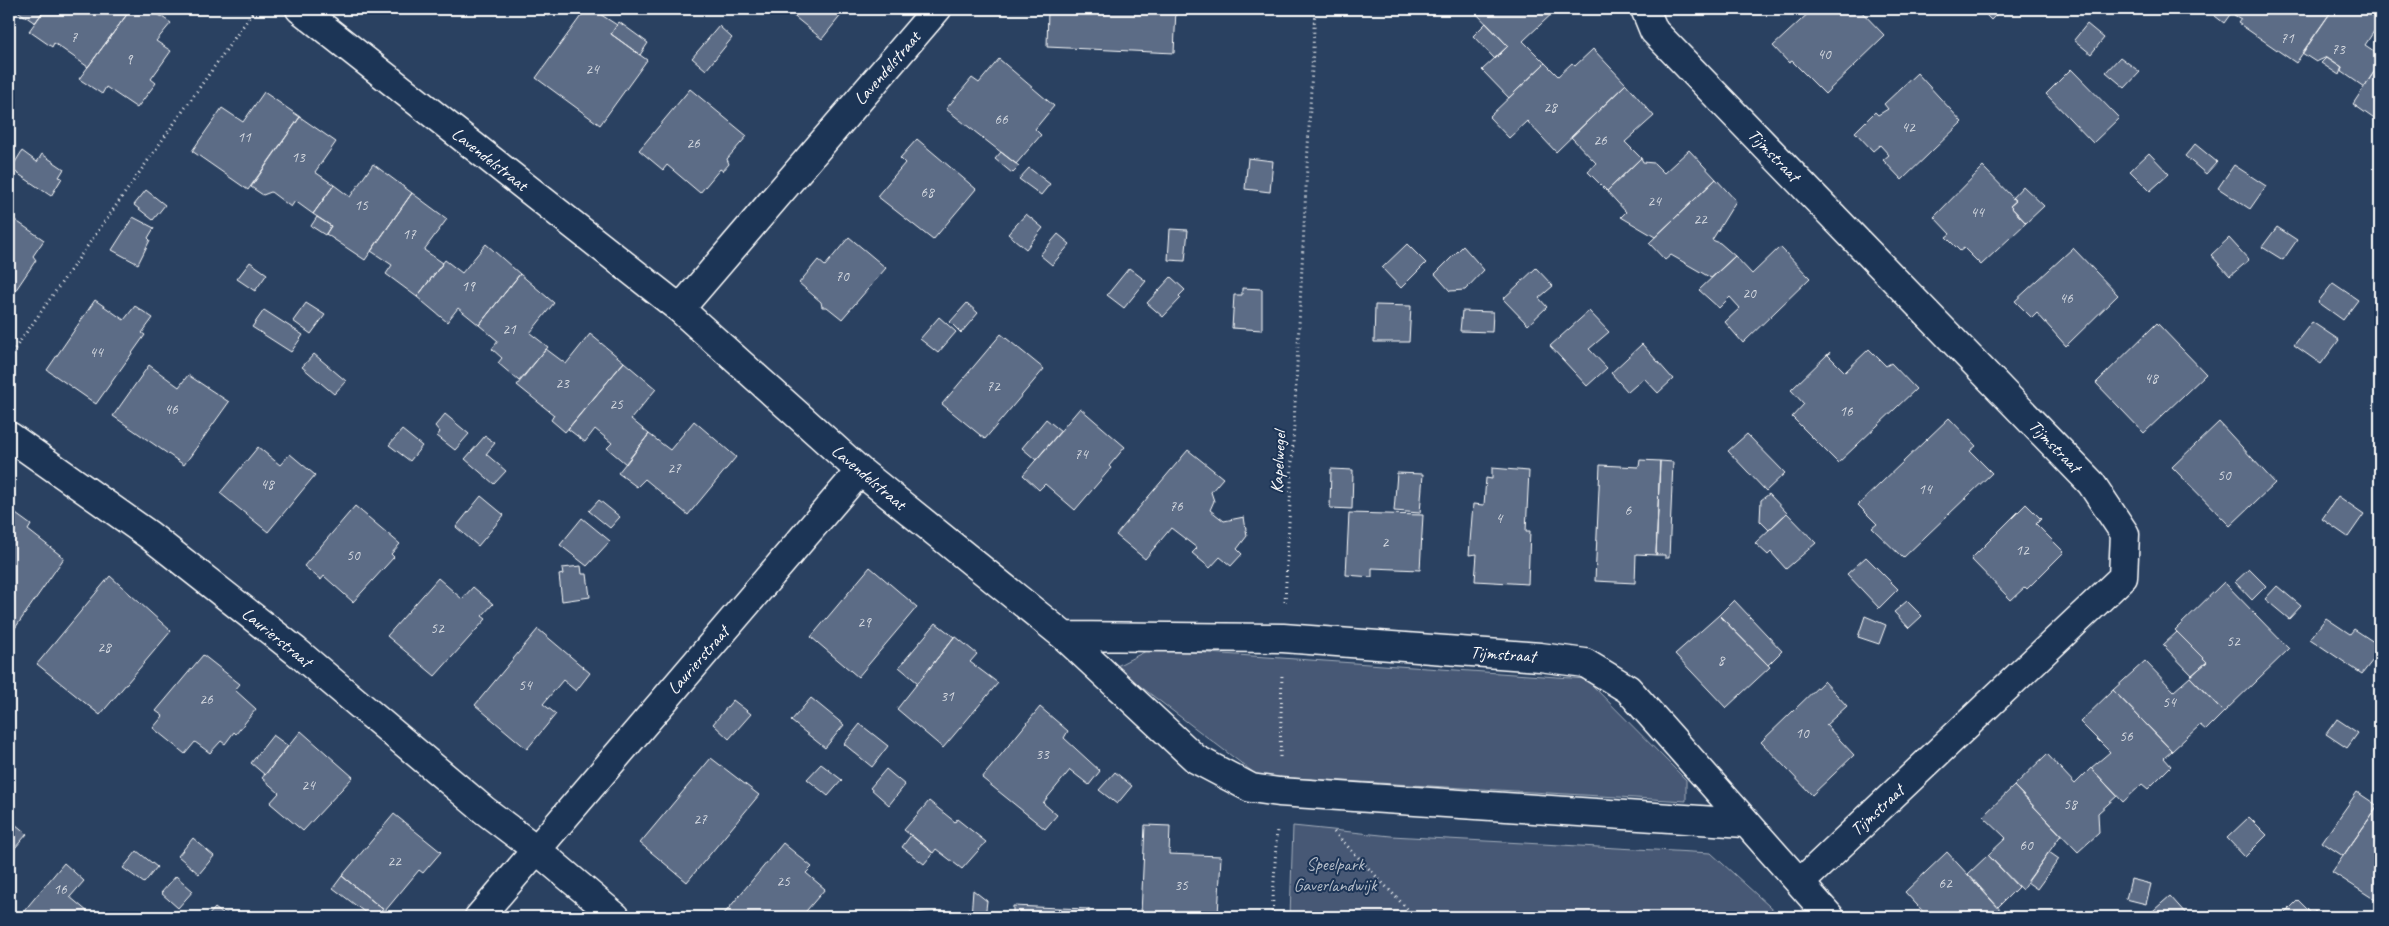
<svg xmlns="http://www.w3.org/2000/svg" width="2389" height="926" viewBox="0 0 2389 926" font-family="Caveat,sans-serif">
<rect width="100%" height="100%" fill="#2a4161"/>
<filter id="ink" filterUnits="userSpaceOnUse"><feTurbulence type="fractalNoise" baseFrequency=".02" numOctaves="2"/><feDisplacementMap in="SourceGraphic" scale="10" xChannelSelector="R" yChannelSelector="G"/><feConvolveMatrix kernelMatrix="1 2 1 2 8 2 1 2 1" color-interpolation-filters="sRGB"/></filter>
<g filter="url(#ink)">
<path fill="#465975" stroke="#a2acba" d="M1150,649l436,30 100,101v21l-428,-25 -143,-109z
M1293,826l98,10 320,17 70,64h-491z"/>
<path fill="#5b6c86" stroke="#fff" d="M9,9h36l-10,14 -19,-13 -3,5z
M45,9h86l-43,58 -34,-24 -2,4 -23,-16z
M131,9h19l21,14 -15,18 15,10 -20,28 5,4 -19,25 -31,-21 -4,7 -23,-15z
M538,9h16l-5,7z
M586,9h6l25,16 -6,9 36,26 -47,65 -64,-47z
M785,9h61l-24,30z
M1048,9h128l-2,44 -127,-6z
M1472,9h85l-34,32 22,22 -36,35 -27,-28 26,-24z
M1813,9h46l26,27 -60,58 -33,-33 -3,2 -16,-17z
M1980,9h22l-11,11z
M2206,9h28l-10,14z
M2239,9h94l-37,54 -58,-40 3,-4 -7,-4z
M2333,9h47v13l-15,23 15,10v8l-16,24 -23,-16 1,-4 -15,-10 -11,5 -14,-9z
M619,22l29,21 -8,12 -29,-21z
M1486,23l22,23 -13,13 -22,-23z
M2087,24l17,14 -13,16 -17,-14z
M719,26l13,12 -26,32 -14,-12z
M1593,49l33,35 -70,68 -29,-31 -18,17 -20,-21 56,-54 13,13 14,-13 3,3z
M2120,57l20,15 -15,16 -19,-16z
M2327,57l15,10 -3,8 -18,-12z
M999,59l55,47 -19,23 6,6 -25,29 -70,-55 26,-31 7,5z
M2380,63v60l-27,-19z
M2071,69l48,49 -26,25 -47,-49z
M1917,73l45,49 -60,58 -19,-20 6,-5 -9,-10 -7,6 -18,-19 20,-20 3,3 10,-6 -4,-5z
M1626,84l28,32 -29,26 16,16 -34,33 -19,-19 8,-9 -25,-26z
M9,88l7,5 -7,10z
M690,89l57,47 -20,23 2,5 -6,7 -3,-2 -20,24 -33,-28 -4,5 -24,-20z
M264,92l36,25 -52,73 -56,-39 30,-43 21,14z
M300,117l36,25 -21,30 19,13 -21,29 -18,-13 -4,6 -20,-15 -8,3 -12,-8z
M917,139l59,50 -43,51 -56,-44 28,-33 -5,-5z
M2195,144l22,18 -11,12 -21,-18z
M1689,150l27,29 -61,58 -34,-20 5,-5 -19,-21 34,-33 2,4 11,1 10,10z
M22,151l15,11 5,-8 22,15 -5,8 3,1 -11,18 -40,-27z
M1001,152l18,14 -7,7 -17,-14z
M2149,153l20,21 -19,17 -20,-20z
M1248,158l25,3 -3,31 -25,-3z
M373,164l39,29 -47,67 -39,-26 5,-8 -18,-12 21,-29 16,12z
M2234,165l32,21 -16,23 -32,-21z
M1983,167l33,34 -6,5 16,17 -45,42 -17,-17 -4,3 -14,-14 4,-3 -16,-17z
M1029,168l21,16 -9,11 -22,-16z
M1716,179l20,22 -24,39 8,3 15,13 -24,22 -40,-23 -6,5 -16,-17z
M2023,186l21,20 -18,17 -16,-17 6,-5 -4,-3z
M146,190l19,15 -12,15 -19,-15z
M412,193l35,26 -23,31 19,13 -26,34 -31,-23 6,-9 -21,-14z
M1026,214l17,14 -17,21 -18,-15z
M9,216l35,24 -11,16 3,4 -27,40z
M133,217l21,11 -6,10 2,2 -12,24 -26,-14z
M317,217l14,9 -6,9 -14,-9z
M2277,227l20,13 -14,20 -21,-13z
M1170,229l18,1 -3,31 -17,-1z
M1058,234l12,10 -18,21 -12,-10z
M849,237l37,31 -44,51 -15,-12h-5l-1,-5 -22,-19 19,-23 7,6z
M2229,238l20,22 -19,16 -19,-21z
M486,244l34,30 -41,51 -21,-17 -11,14 -30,-25 28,-37 17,13z
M1407,244l19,19 -25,25 -19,-20z
M1463,246l21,24 -19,20 -15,1 -15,-17z
M1780,247l30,31 -67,65 -18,-21 15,-14 -10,-11 -11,11 -20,-18 36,-34 17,18z
M2073,248l45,47 -52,51 -29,-33 -5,5 -17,-17z
M250,262l17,12 -12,17 -18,-12z
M1129,268l17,13 -22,27 -17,-13z
M1536,268l17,18 -14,12 8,9 -19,18 -25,-26z
M520,274l34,29 -24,30 18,14 -29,34 -21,-18 4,-5 -10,-9 6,-8 -19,-16z
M1171,277l14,13 -6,6 2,2 -18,19 -16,-14z
M2333,283l25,17 -15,20 -25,-18z
M1242,288l20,1v41l-30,-2 2,-33h8z
M95,300l29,20 11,-14 18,12 -11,15 3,2 -49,69 -49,-34z
M306,303l19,12 -14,19 -18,-13z
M967,303l11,10 -17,20 -11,-11z
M1375,305l36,1 -2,36h-35z
M264,310l39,25 -12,17 -39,-25z
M1462,311l31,1 -1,20 -32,-1z
M1589,311l20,21 -20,17 18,19 -20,18 -37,-40z
M939,317l17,15 -18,21 -18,-14z
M2312,322l27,18 -18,24 -27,-19z
M2157,323l49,51 -62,59 -48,-50z
M590,334l34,28 -59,70 -14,-12 3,-5 -37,-30 29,-36 20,15z
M1001,334l43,35 -59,70 -43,-35z
M1642,344l31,35 -15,14 -14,-15 -16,14 -17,-19z
M1869,349l17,17 5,-3 25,26 -78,74 -46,-46 12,-13 -13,-14 39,-38 -2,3 17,17z
M314,354l32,27 -12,13 -32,-27z
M624,362l32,27 -25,30 18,15 -23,30 -19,-16 5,-5 -17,-14 -10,13 -17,-13z
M149,365l30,22 9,-12 41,27 -45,63 -71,-49z
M1080,408l45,39 -16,19 2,2 -36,42 -30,-26 -6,6 -16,-15z
M445,414l24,20 -14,16 -18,-14 3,-4 -5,-6z
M1949,418l27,28 -6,5 22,22 -89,85 -31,-30 5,-4 -19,-19z
M1046,419l15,12 -25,29 -14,-12z
M694,421l42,36 -48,58 -43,-36 -8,8 -19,-14 31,-39 21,16z
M2219,422l56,61 -45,43 -58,-59z
M402,430l20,16 -12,15 -21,-16z
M1747,434l38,39 -19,18 -38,-40z
M485,436l10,7 -9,11 20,17 -12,13 -29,-25z
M258,447l22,18 10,-11 25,21 -47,57 -48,-39z
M1188,450l35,28 -12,14 3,9 -4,9 14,11 20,-4 3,19 -10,13 5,5 -11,12 -11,-9 -10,11 -18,-15 5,-5 -26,-20 -26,31 -29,-24z
M1640,460l20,1 -4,94 -20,-1 -1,29 -40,-2 5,-116 39,2z
M1660,461l13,1 -4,96h-4v-3h-9z
M1492,468l37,3 -3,60h4l-2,53 -53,-3 2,-27 -8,1 4,-51 11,1 2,-27 6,1z
M1331,469l22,1 -1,39 -22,-1z
M1397,473l26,1 -3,39 -26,-2z
M1769,494l18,19 -18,17 -9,-9 1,-21z
M481,496l23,19 -26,31 -22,-19z
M2338,496l26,18 -16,23 -26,-18z
M599,500l21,17 -10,11 -21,-17z
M2026,504l15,15 -5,5 28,28 -37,37 -2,-2 -14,13 -40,-41z
M355,506l45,38 -9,10 3,3 -41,45 -29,-26 -3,4 -17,-14z
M9,509l22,16 -3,5 36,28 -51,73 -4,-3z
M1349,513l74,2 -3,55 -48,-2v9l-26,-2z
M1787,513l29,30 -30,26 -15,-17 -3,3 -13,-12z
M582,518l28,23 -23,25 -27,-21z
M1866,557l32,32 -19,19 -32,-34z
M581,566l1,8h5l3,23 -28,4 -3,-26 4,-1 -1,-6z
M870,567l47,40 -59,70 -47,-40z
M2249,569l17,17 -14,14 -17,-18z
M110,576l61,55 -71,84 -63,-51z
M438,578l24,21 11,-12 20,17 -11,12 4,3 -51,57 -48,-40z
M2224,582l65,67 -65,63 -34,-35 17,-15 -32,-32z
M2277,586l24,20 -12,13 -24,-20z
M1734,600l48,51 -14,14 -49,-50z
M1907,601l15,15 -13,12 -15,-16z
M1719,615l51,52 -44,41 -51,-54z
M1865,616l21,9 -7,19 -21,-7z
M2326,618l24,16 4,-5 26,17v5l-18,23 -52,-35z
M936,623l18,14 -36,46 -19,-16z
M538,629l52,44 -14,18 -13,-11 -20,24 13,10 -29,35 -52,-44z
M2177,632l30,30 -15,13 -29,-30z
M955,636l22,18 -7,8 28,21 -55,65 -46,-39z
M203,655l37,29 -5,6 21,19 -20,25 -2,-2 -9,12 -4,-3 -11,12 -15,-11 -10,12 -32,-26 10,-12 -7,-5z
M2145,661l29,30 16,-14 34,35 -18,18 -6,-5 -28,26 -59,-61z
M1824,681l23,25 -21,19 28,30 -42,40 -51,-53z
M2113,690l59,61 -8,7 7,8 -23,23 -6,-5 -19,18 -32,-34 19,-16 -30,-30z
M811,698l33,27 -19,23 -34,-27z
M733,700l18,14 -22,25 -16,-15z
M1040,707l28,24 -4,7 36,33 -11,14 -19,-15 -27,33 14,12 -12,14 -63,-51z
M2337,719l21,14 -11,15 -21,-14z
M860,724l28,22 -16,21 -28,-23z
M301,731l52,46 -50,54 -33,-28 9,-10 -17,-15z
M273,735l15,11 -23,29 -14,-12z
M2047,754l28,30 16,-16 26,28 -19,17 1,20 -21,19 -64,-66z
M711,758l48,37 -72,87 -47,-39z
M821,764l21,16 -14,16 -21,-17z
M886,769l19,16 -16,20 -19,-17z
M1115,772l17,14 -15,18 -18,-14z
M2014,786l47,49 -39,55 -34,-35 18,-17 -23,-22z
M2357,792l21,14 -35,50 -21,-14z
M929,801l26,21 2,-3 29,23 -24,27 -26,-20 -3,4 -29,-23z
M2378,806l2,1v96l-48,-31z
M394,814l47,38 -18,21 -4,-3 -34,41 -43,-35z
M2249,817l18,18 -22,22 -18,-19z
M9,819l18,15 -18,21z
M1145,825l25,1 -1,28 52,2 -3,60 -60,1v-2l-17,-1z
M911,835l22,18 -9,11 -22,-17z
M193,838l21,18 -15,18 -21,-18z
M783,843l29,24 -6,6 19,16 -24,28h-74l-3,-3z
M137,851l20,16 -13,16 -21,-15z
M1947,852l56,61 -4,4h-71l-23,-25z
M2049,852l10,7 -22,30 -10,-7z
M1988,855l30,32 -20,20 -30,-33z
M64,863l20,18 -14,16 24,20h-75z
M176,876l17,15 -15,17 -17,-15z
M342,876l43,35 -5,6h-9l-38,-29z
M2131,879l20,5 -5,20 -20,-5z
M973,890l14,11 -2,16h-14z
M2170,896l17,19 -2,2h-39z
M2298,900l14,14 3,-3 6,6h-40z
M1013,906l46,2v9h-46z
M215,908l9,7 2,-2 5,4h-24z
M1059,908l30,1v8h-30z
M910,912l56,4 -58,1z"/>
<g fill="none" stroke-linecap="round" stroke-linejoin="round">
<defs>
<path id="minor" d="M300,9l380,300 180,162 204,165 132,123 55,29 28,4 466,31
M1645,9l9,22 437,452 34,51 -2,43 -323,306
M680,309l257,-300
M9,436l140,99 147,116 188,159 53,40 79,67
M1064,636l219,2 257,19 45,6 43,26 202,228
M479,917l381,-446"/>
</defs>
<use href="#minor" stroke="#fff" stroke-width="31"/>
<path stroke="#fff" stroke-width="3" stroke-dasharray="1 4" stroke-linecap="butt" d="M9,357l246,-348
M1285,602l30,-593
M1280,757l2,-84
M1334,832l81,85
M1272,917l5,-89"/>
<use href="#minor" stroke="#1d3557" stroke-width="28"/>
</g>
</g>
<g text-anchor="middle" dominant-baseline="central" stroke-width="4" stroke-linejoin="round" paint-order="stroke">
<g font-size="15" fill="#d6dae1">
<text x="74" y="37">7</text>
<text x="2287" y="38">71</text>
<text x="2338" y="49">73</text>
<text x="1824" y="54">40</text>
<text x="129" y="59">9</text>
<text x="592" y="69">24</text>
<text x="1550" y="107">28</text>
<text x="1001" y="119">66</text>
<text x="1908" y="127">42</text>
<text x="244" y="137">11</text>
<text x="1600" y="140">26</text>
<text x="693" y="143">26</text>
<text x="298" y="157">13</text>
<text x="927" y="192">68</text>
<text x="1654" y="201">24</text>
<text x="361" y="205">15</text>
<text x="1977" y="212">44</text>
<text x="1700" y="219">22</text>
<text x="409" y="234">17</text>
<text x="842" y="276">70</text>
<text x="468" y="286">19</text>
<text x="1749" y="293">20</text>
<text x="2066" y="298">46</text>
<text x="509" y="329">21</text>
<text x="96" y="352">44</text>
<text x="2151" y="378">48</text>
<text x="562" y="383">23</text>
<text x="993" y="386">72</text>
<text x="616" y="404">25</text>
<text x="171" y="409">46</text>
<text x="1846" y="411">16</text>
<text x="1081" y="454">74</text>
<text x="674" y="468">27</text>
<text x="2224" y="475">50</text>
<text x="267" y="484">48</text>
<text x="1925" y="489">14</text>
<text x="1176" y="506">76</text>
<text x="1628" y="510">6</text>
<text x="1499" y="518">4</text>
<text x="1385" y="542">2</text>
<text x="2022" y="550">12</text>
<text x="353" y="555">50</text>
<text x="864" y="622">29</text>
<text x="437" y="628">52</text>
<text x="2233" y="641">52</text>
<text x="104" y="647">28</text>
<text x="1721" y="660">8</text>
<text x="525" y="685">54</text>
<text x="947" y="696">31</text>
<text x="206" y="699">26</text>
<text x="2169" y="702">54</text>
<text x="1802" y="733">10</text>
<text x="2126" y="736">56</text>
<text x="1042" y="754">33</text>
<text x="308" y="785">24</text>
<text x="2070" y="804">58</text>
<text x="700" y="819">27</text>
<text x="2026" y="845">60</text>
<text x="394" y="861">22</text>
<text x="783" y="881">25</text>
<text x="1945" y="883">62</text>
<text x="1181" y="885">35</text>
<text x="60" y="889">16</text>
</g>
<g font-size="18" fill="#fff" stroke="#1d3557">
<text transform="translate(887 68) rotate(-49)">Lavendelstraat</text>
<text transform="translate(1774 155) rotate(46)">Tijmstraat</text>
<text transform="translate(490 159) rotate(38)">Lavendelstraat</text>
<text transform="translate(2055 446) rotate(46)">Tijmstraat</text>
<text transform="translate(1278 462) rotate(-87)">Kapelwegel</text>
<text transform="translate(869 477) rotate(40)">Lavendelstraat</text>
<text transform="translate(277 637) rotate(39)">Laurierstraat</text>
<text transform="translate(1503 654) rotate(4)">Tijmstraat</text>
<text transform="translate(698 660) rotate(-49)">Laurierstraat</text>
<text transform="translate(1877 810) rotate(-43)">Tijmstraat</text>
</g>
<g font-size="18" fill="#b5bdc8" stroke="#1d3557">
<text x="1335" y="864">Speelpark<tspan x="1335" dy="21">Gaverlandwijk</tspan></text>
</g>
</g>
<rect width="2389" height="926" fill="none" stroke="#1d3557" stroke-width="30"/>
<rect x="15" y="15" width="2359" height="896" fill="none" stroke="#fff" stroke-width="2" filter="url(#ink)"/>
</svg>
